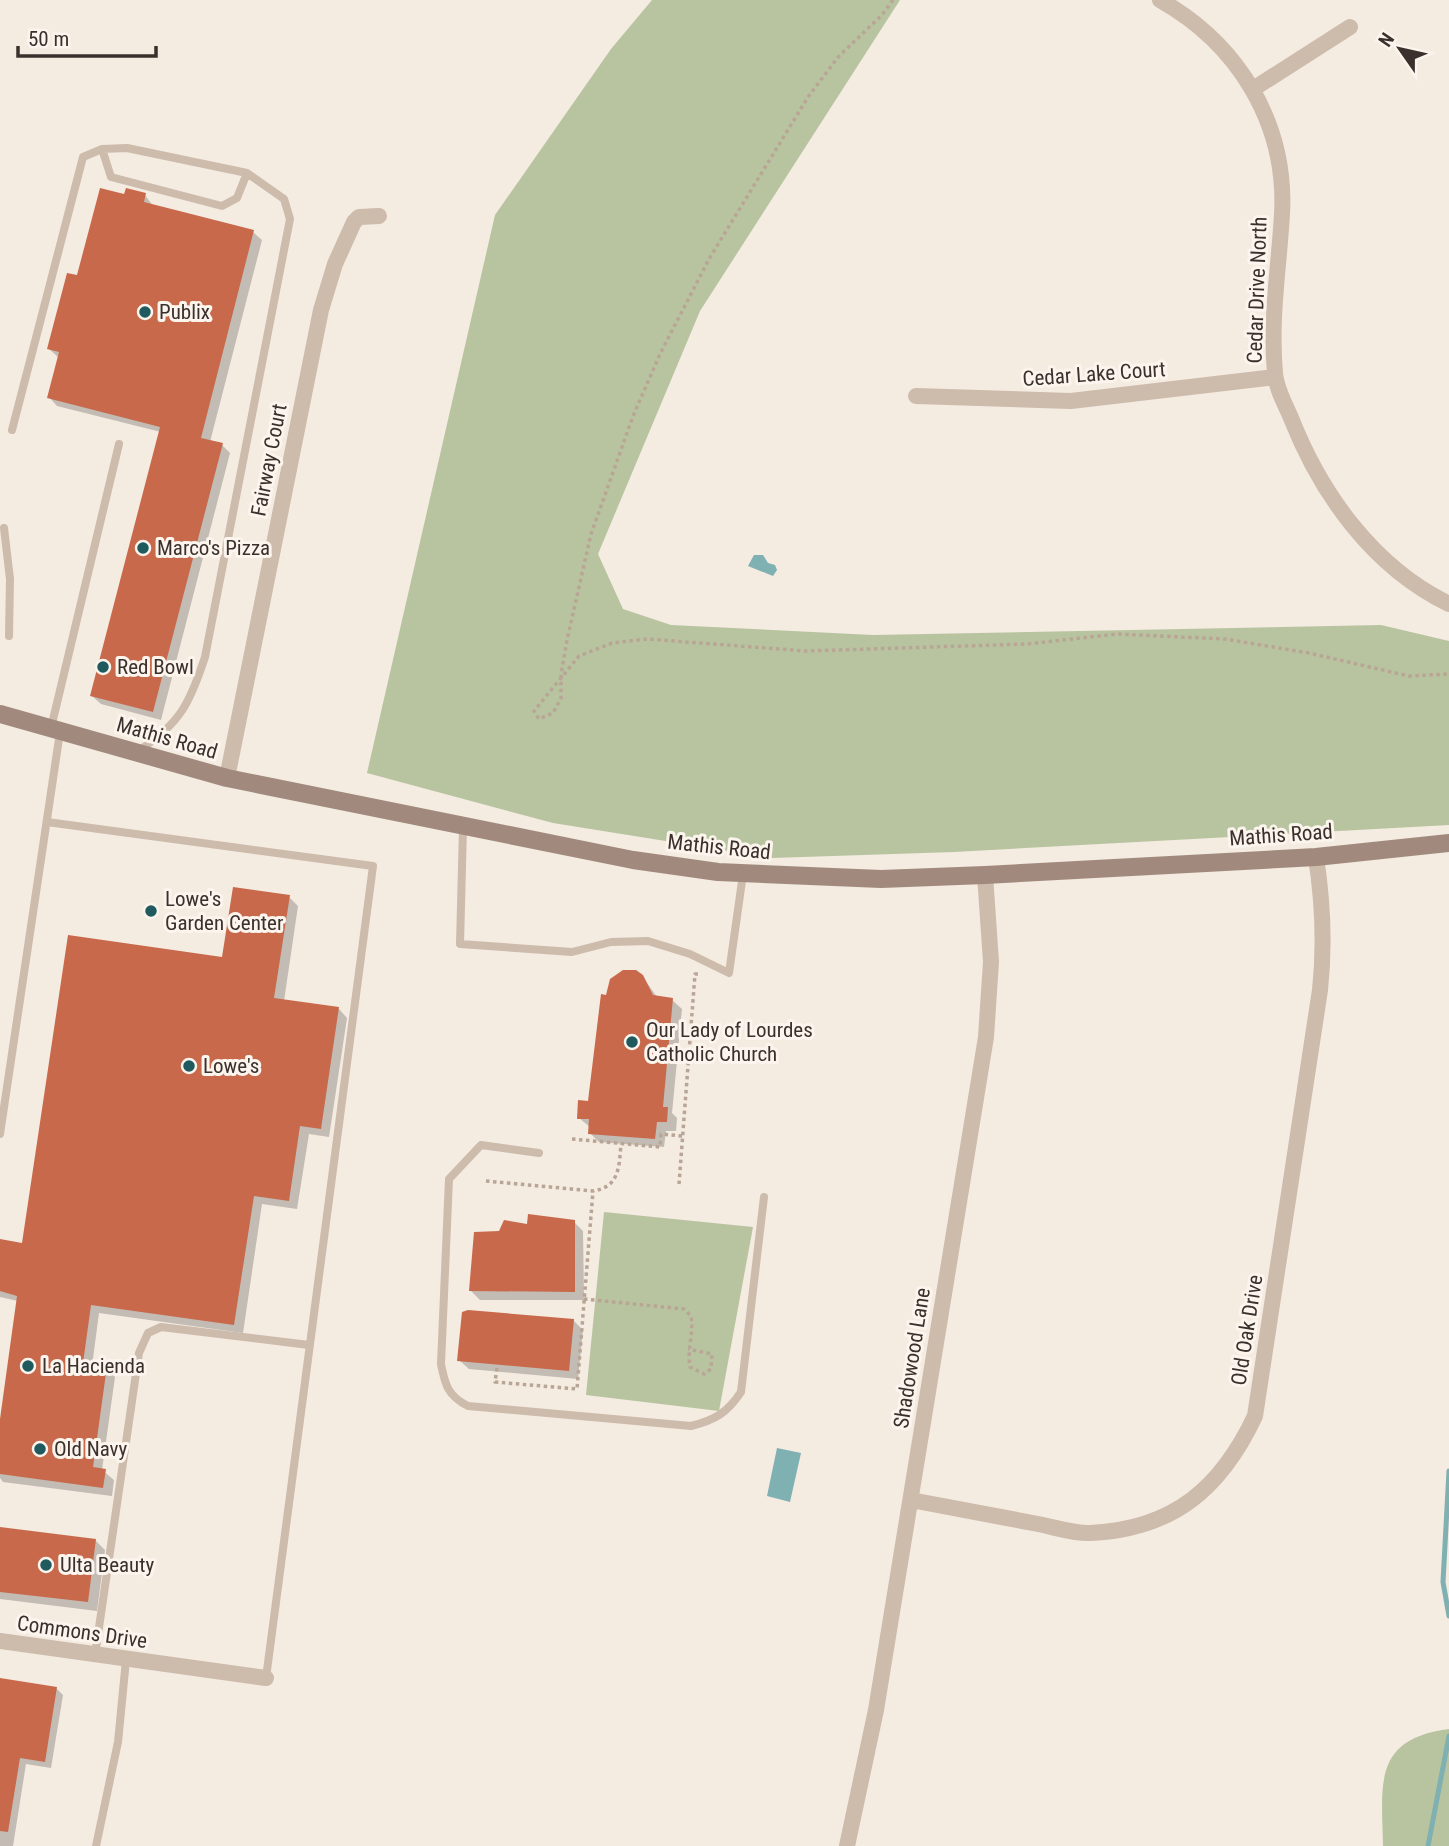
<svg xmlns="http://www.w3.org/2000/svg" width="1449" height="1846" viewBox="0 0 1449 1846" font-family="'Roboto Condensed',sans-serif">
<rect width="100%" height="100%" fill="#f4ebe1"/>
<path fill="#b8c4a0" d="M652,0h248l-200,311 -102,243 25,55 48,16 202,10 508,-10 68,16v184l-495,27 -182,6 -219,-35 -186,-50 128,-558 116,-166z
M604,1212l149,15 -34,184 -133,-16z
M1449,1729v117h-66c-1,-61 -11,-107 66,-117z"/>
<path fill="#7fb0b2" d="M754,555h9l5,8 7,2 2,5 -4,6 -25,-10z
M777,1448l24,5 -11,49 -23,-6z"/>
<path fill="#0003" d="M145,195l8,11 100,26 9,8 -52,202 12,3 8,8 -69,267 -60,-16 -9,-8 69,-264 -104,-26 -8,-9 9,-40 -9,-8 30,-72 46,-80z
M289,897l9,9 -14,95 55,8 8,9 -18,119 -20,-3 -12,75 -35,-5 -19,129 -144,-20 -7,53 14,2 9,9 -13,93 12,10 -2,16 -109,-14 -3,-4v-46l18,-131 -18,-4v-56l24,4 200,-286z
M642,976l15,21 15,3 10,9 -10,104 5,5 -1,13h-10l-2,16 -65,-5 -9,-9v-6l-11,-9 10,-15 18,-106z
M574,1222l9,9 1,69h-104l-9,-9 29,-58z
M574,1321l9,9 -5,49 -109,-10 -10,-9z
M0,1529l95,11 10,10 -8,61 -97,-12z
M0,1680l56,8 7,7 -12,73 -25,-4 -13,82h-13z"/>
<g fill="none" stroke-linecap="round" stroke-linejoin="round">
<path stroke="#7fb0b2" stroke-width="5" d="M1449,1471l-6,111 6,34
M1428,1846l21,-110"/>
</g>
<path fill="#c8694b" d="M100,188l24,6 2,-6 20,5 -2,9 110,28 -53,208 22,5 -70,269 -63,-16 70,-269 -113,-29 12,-46 -12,-3 20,-76 10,2z
M233,887l57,8 -16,103 65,9 -18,122 -21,-3 -11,75 -35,-5 -20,129 -143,-20 -8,58 24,3 -14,101 13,2 -3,19 -103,-14v-55l17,-123 -17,-5v-52l22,4 46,-308 154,22z
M623,970h13l7,5 10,20 20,3 -10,109h5l-1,15h-10l-2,17 -67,-5 1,-15h-12l1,-19 10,1 13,-107 5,1 4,-16z
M528,1214l47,6v72l-106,-1 5,-59 25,-1 5,-11 23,4z
M468,1310l106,9 -5,52 -112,-10 5,-49z
M0,1527l96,12 -8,63 -88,-10z
M0,1678l57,9 -12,75 -25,-4 -12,74 -8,-1z"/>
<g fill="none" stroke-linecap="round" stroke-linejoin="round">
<path stroke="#b9a596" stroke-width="3.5" stroke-dasharray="3.5 3.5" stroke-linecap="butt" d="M893,0l-11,15 -43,41 -31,41 -99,162 -49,95 -27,62 -42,118 -24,106 -6,35v23l-8,15 -14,6 -5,-8 45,-55 33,-13 35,-4 158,12 222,-7 90,-10 108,5 84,14 100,23 40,-2
M572,1139l88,8 1,-13 21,2
M486,1181l107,10c27,-4 26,-25 28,-47
M679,1184l16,-210h4
M584,1299l100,10 7,7c3,17 -4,33 -1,51l14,7 7,-5 1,-15 -24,-5
M497,1368l-2,14 82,7 16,-198"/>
<path stroke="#cdbbac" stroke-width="8" d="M102,149l9,28 111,29 15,-8 10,-25
M12,430l71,-273 19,-8 25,-1 120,25 37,26 6,20 -85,438c-15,46 -25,67 -67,94
M4,528l6,51 -1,57
M51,728l68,-284
M47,822l326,44 -107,812
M463,827l-3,117 112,8 39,-10 37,-1 42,13 39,19 14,-99
M0,1134l60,-402
M539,1153l-58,-8 -32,34 -8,185c4,21 7,32 27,42l223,20c24,-6 36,-13 50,-34l23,-195
M95,1655l44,-302 9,-20 13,-6 148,18
M96,1846l22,-104 8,-82"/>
<path stroke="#cdbbac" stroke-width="16" d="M1160,0c78,44 127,123 122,214 -3,53 -12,105 -7,159 1,15 10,31 16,45 30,76 82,149 158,186
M1253,89l97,-62
M916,396l155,5 204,-24
M227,778l94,-468 14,-46 19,-42 5,-5 20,-1
M911,1500c42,8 84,16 127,24 16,3 36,10 53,9 83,-4 130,-45 164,-117l65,-426c5,-46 3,-87 -4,-133
M0,1641l266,37
M847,1846l29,-136 110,-673 5,-75 -6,-87"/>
<path stroke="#a18a7d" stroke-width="18" d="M0,714l227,64 406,82 85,12 163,7 104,-4 331,-18 133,-14"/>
</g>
<g fill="#1f5a5e" stroke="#fbf5ee" stroke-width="2.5">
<circle cx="145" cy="312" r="7"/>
<circle cx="143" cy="548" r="7"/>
<circle cx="103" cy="667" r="7"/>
<circle cx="151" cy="911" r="7"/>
<circle cx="632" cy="1042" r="7"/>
<circle cx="189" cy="1066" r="7"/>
<circle cx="28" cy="1366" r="7"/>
<circle cx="40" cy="1449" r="7"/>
<circle cx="46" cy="1565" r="7"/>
</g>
<g text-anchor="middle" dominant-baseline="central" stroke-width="6" stroke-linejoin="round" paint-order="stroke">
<g font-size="21" fill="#3b302b" stroke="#fbf5ee">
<text transform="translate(1257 290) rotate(-88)">Cedar Drive North</text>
<text transform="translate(1094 374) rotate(-4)">Cedar Lake Court</text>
<text transform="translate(269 460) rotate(-79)">Fairway Court</text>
<text transform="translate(167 738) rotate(16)">Mathis Road</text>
<text transform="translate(1281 835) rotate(-4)">Mathis Road</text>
<text transform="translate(719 847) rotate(6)">Mathis Road</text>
<text transform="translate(1247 1330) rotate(-81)">Old Oak Drive</text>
<text transform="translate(912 1358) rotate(-81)">Shadowood Lane</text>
<text transform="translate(82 1632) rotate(8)">Commons Drive</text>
</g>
<g font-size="21" fill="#3b302b" stroke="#fbf5ee" text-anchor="start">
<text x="159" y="312">Publix</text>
<text x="157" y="548">Marco's Pizza</text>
<text x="117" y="667">Red Bowl</text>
<text x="165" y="899">Lowe's<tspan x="165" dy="24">Garden Center</tspan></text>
<text x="646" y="1030">Our Lady of Lourdes<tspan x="646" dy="24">Catholic Church</tspan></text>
<text x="203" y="1066">Lowe's</text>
<text x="42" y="1366">La Hacienda</text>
<text x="54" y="1449">Old Navy</text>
<text x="60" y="1565">Ulta Beauty</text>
</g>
</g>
<g transform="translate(1400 49) rotate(304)" stroke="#fbf5ee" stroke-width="5" paint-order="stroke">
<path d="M0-5L12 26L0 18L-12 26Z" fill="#3b302b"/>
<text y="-10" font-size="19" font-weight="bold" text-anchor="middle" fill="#3b302b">N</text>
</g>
<path d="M18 46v10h138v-10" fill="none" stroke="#3b302b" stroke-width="3.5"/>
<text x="28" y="46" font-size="21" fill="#3b302b" stroke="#fbf5ee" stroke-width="5" paint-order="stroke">50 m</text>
</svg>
